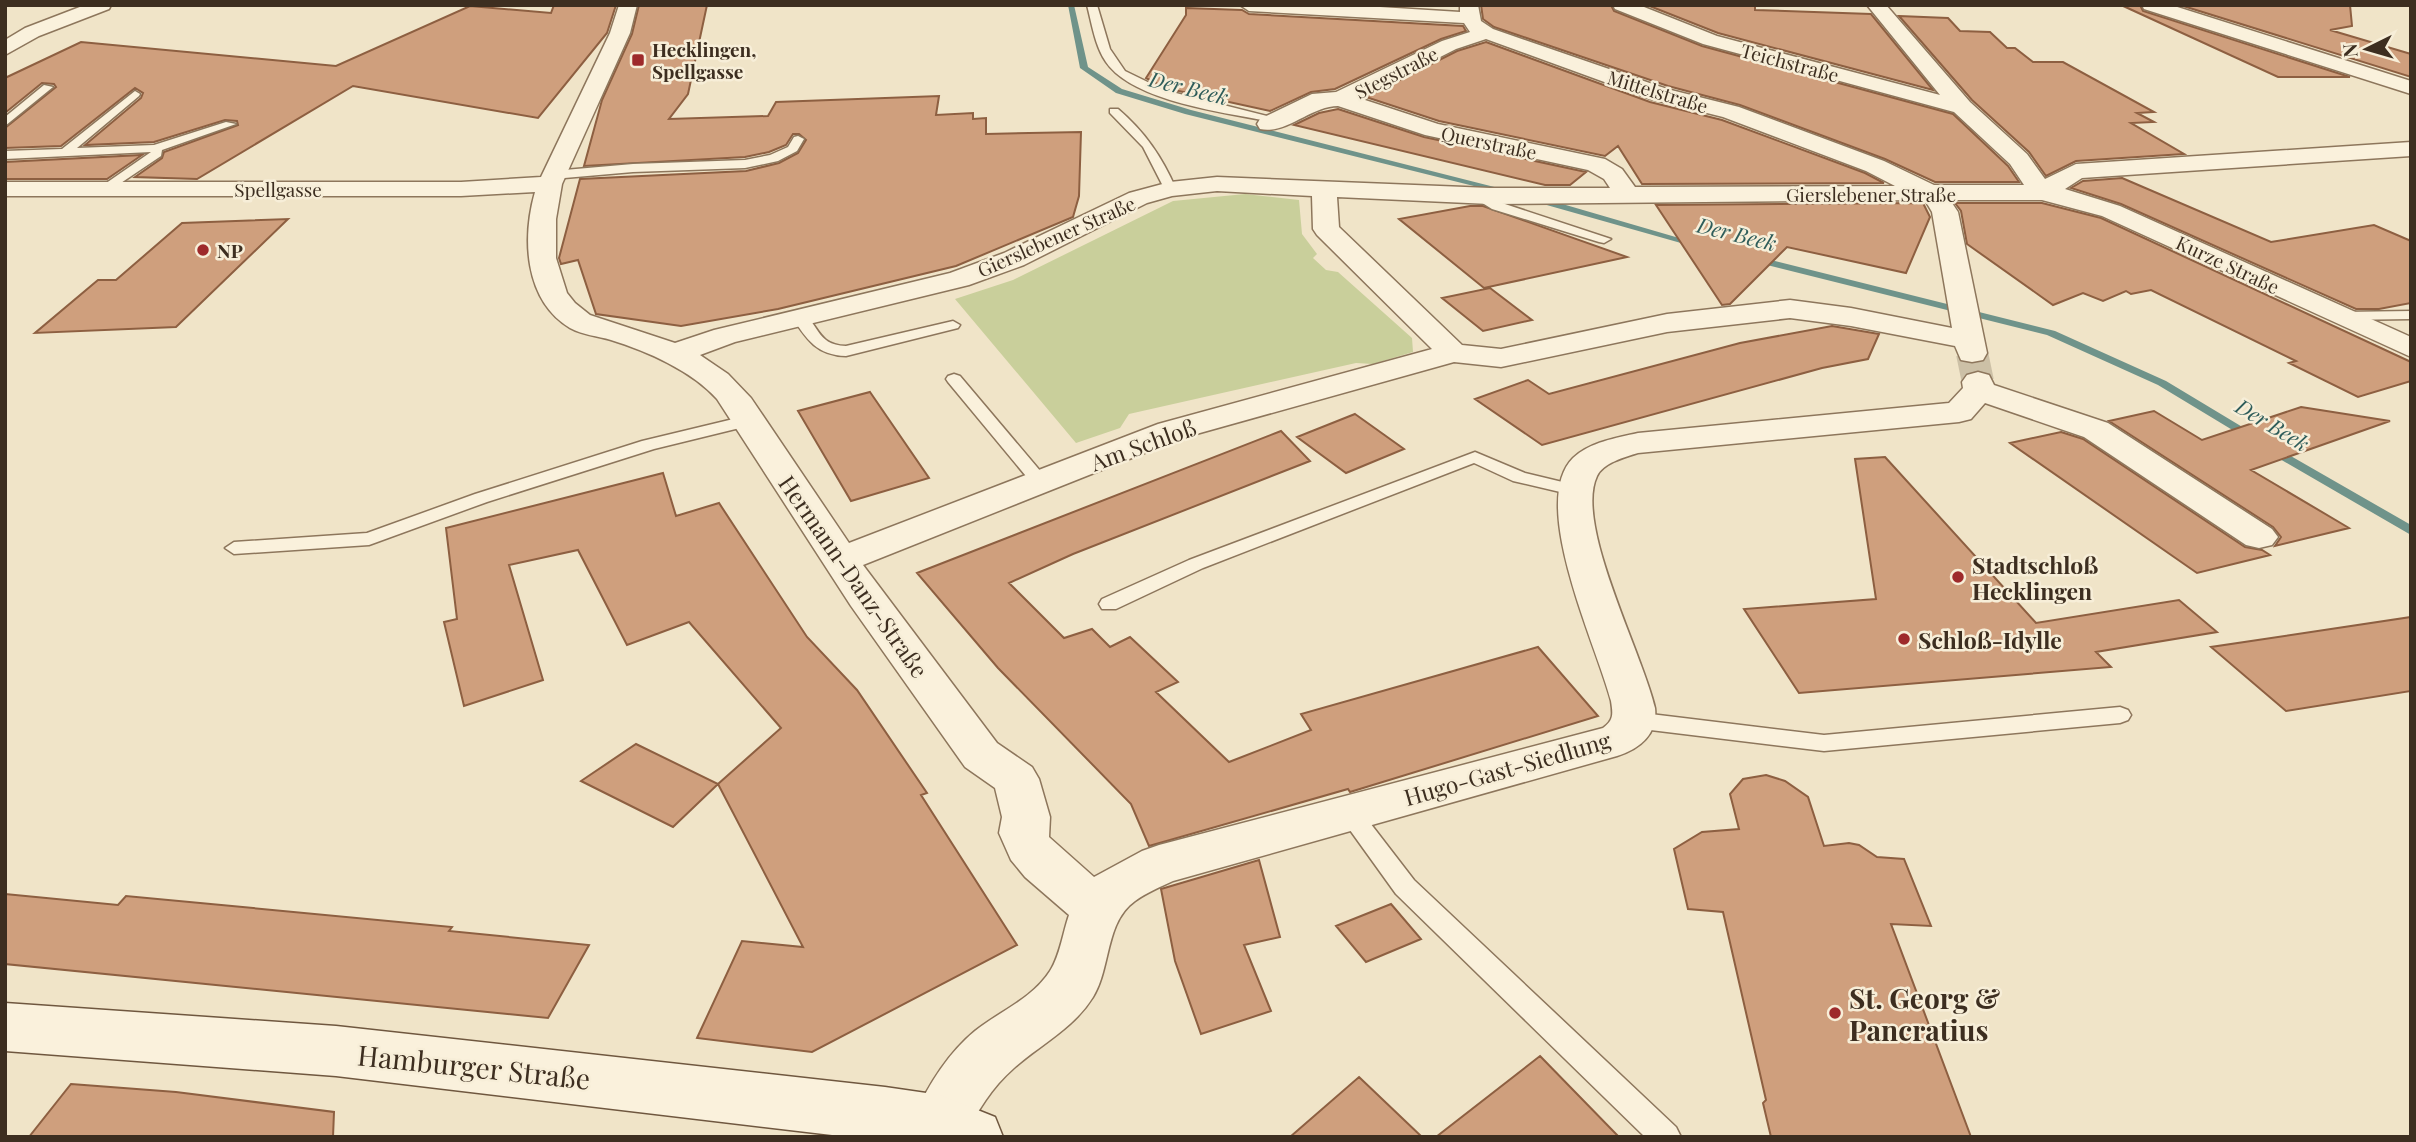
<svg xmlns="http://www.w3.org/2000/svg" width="2416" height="1142" viewBox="0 0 2416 1142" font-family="'Playfair Display',serif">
<rect width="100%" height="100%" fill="#f0e4c8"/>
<path fill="#c9cf9b" d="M1245,194l54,6 3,34 15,20 -4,4 13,12 12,2 74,66 1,14 -40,12 -17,-1 -227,51 -9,14 -44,15 -121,-144 58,-19 160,-79z"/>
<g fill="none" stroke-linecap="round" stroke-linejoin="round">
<path fill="#6f938a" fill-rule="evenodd" d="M1068,5h6l14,62 34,22 69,21 327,83 -8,2 -325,-81 -69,-21 -36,-25z
M1529,196h6l168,49 -8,2 -166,-47z
M1755,256l300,75 111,50 93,56 -2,3h-8l-91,-55 -111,-50 -296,-74 -1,-2z
M2270,444l141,81v10l-145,-84 -2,-3 2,-3z"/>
</g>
<path fill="#cf9f7d" stroke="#8d5f41" stroke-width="2" d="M554,5h62l-9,28 -69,85 -185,-32 -156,93 -62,-2 27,-19 2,-6 74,-27 -1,-4 -12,-1 -71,22 -69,3 56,-47 2,-5 -8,-5 -74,58 -56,2v-20l51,-41 -2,-3 -12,-1 -37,30v-35l76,-36 255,24 134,-60 81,7z
M639,5h68l-19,89 -19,25 99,-3 8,-14 163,-6 -3,19 37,-2v6l13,-1v16l95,-2 -2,64 -6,21 -117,49 -178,43 -97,17 -85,-12 -18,-54 -17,4 -2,-6 21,-79 166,-8 33,-8 19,-10 8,-13 -7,-6h-6l-7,11 -17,7 -24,5 -161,9 18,-66 30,-66z
M1481,5h130l3,6 88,35 251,68 55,52 11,16h-84l-50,-23 -145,-54 -72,-19 -174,-59 -11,-8z
M1647,5h108v5l116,4 62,76 -215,-57z
M2121,5h19l3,6 207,66h-72z
M2180,5h170l2,21 -22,4 81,24v23z
M1186,8l56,2 7,4 214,12 3,5 -25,8 -106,50 -24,3 -41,19 -105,-23 -19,-10 40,-63z
M1899,16l49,2 12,13 30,1 17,16h8l18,14h30l91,50 -17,1 17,9 -23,1 53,31 -108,7 -30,15 -17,-24 -57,-52z
M1486,42l164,60 72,18 143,53 19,10 -242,1 -24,-38 -13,10 -166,-35 -73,-24 91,-46z
M1338,109l86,28 162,35 -16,13h-25l-251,-60 25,-12z
M142,155l-35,24h-102v-17z
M2122,178l149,64 103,-17 37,16v62l-32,6h-23l-235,-105 -50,-16 12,-7z
M1923,203l7,14 -24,56 -119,-26 -57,57 -8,1 -66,-100z
M1955,203h87l59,15 310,144v19l-53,16 -69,-34 7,-2 -145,-71 -20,4 -5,-3 -23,10 -20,-8 -30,12 -86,-61 -6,-33z
M1470,206h13l144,51 -143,31 -85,-69z
M288,219l-112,108 -141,6 63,-53h18l66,-57z
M1490,288l42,32 -49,11 -41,-33z
M1832,326l47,8 -11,25 -46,9 -280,77 -67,-46 53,-19 21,14 191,-51z
M870,392l59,86 -78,23 -53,-90z
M2301,407l89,14 -139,49 98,58 -74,18 6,-9 -8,-10 -164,-106 45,-10 48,29z
M1355,414l49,35 -58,24 -49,-36z
M1281,431l29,30 -237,93 -64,29 55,55 28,-9 18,18 20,-10 48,45 -22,10 73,70 82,-32 -10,-16 237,-67 60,69 -248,76 -2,-3 -199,57 -18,-42 -133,-136 -81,-95z
M2061,432l22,7 162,108 17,3 8,5 -73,18 -187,-130z
M1885,457l151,166 143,-23 38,32 -121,20 15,15 -312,26 -55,-84 132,-10 -21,-140z
M663,473l13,43 43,-13 88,134 50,53 70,103 -6,2 96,150 -205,107 -115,-14 45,-97 61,6 -85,-163 63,-56 -92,-106 -62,23 -49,-95 -69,15 34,115 -79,26 -20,-84 13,-3 -11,-91z
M2411,617v74l-125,20 -75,-64z
M636,744l82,40 -45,43 -92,-46z
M1766,775l19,6 23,16 16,49 25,-3 10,2 18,12 27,2 27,67 -40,-2 80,213h-200l-8,-34 3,-3 -43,-188 -35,-3 -14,-60 28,-17 37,-3 -9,-35 13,-15z
M1259,860l21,77 -36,8 27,66 -70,23 -26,-73 -14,-72z
M5,894l113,11 8,-9 326,31 -3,4 140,14 -41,73 -543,-54z
M1391,904l30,35 -55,23 -30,-36z
M1540,1056l79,81h-183z
M1359,1077l63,60h-132z
M71,1084l105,8 158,20 -1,25h-304z"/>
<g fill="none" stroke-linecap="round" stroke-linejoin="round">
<path stroke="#ccc0a6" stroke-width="32" stroke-dasharray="32 17" stroke-linecap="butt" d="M1972,353l6,29"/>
<defs>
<path id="service" d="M1087,5h10l13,44 15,22 39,19 115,29 -6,3c-45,-9 -140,-20 -167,-60 -11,-16 -14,-38 -19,-57z
M44,85l9,2 -48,39v-9z
M135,91l5,3 -1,2 -62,52 77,-3 72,-23 10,2 -74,26 -1,6 -55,37 -6,-4 2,-3 49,-34 -146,7v-8l57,-2z
M1110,109h8c27,23 44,48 58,80l-2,3h-8l-23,-45 -33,-34z
M798,136l6,3 -7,12 -19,10 -33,7 -112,4 -80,7 -6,-4 6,-4 80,-7 112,-4 25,-5 18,-8 6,-10z
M1480,192l22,11 109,36 -7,4 -5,-1 -107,-33 -16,-10v-6z
M2411,311v8l-69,1 -7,-4 7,-4z
M799,313c21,7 15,32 47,33l107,-25 7,4 -2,3 -112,28c-29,-1 -39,-16 -54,-39z
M954,374l6,2 87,103 3,4 -3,4h-12l-87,-105 -2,-3 2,-3z
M750,415l6,1 2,4 -2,4 -102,25 -167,53 -118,43 -135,9 -9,-6 9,-6 133,-9 108,-39 167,-53z
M1475,452l50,21 54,13 3,4 -9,5 -60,-14 -39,-18 -271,105 -87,41h-14l-3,-5 3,-5 87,-39z
M2120,707l8,3 3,5 -3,5 -8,3 -296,28 -190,-23 -8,-2 -3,-6 3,-6 8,-2 190,23z
M1349,803l8,3 57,74 262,247 5,10h-36l-249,-243 -59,-82 4,-6z"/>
<path id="minor" d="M85,5h26l-2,4 -70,27 -34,19v-15l20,-12z
M619,5h18l-7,28 -68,151 -6,35v39l11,35 8,10 15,12 85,28 39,-13 236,-57 54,-20 125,-60 41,-11 47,-5 273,11h120l-6,-9 -16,-9 -163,-35 -87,-29c-27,0 -52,29 -78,23l-3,-5 3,-5 52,-25 24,-2 106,-51 28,-9 -6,-9 -215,-12 -9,-6h108l112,7v-7h18l3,16 12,8 174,60 72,18 145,54 50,24h90l-14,-21 -56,-52 -251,-68 -88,-35 -2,-4h26l78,31 223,59 -73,-90h19l84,97 57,52 18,25 31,-15 335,-22v14l-329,22 -17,11 55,17 291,131v20l-309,-141 -60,-16h-92l8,12 29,141 -4,7 -11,2 -11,-2 -6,-14 -104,-20 -61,-8 -123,14 -166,35 -47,-5 -272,76 -319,127 134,178 35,24 7,12 11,38 -1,20 45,40 48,-26 17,-6 444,-117c11,-8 10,-14 8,-27 -14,-55 -83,-198 -38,-243 17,-16 43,-20 65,-25l311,-30 14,-15 -1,-6 5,-7 11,-3 11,3 5,10 114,38 164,106 6,8 -6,8 -13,3 -13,-3 -162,-108 -99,-34 -14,16 -12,3 -321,31c-13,4 -35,10 -41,23 -23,48 46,178 58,232 3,26 -15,41 -38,48l-444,125c-13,6 -27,12 -38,20 -30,21 -24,67 -42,96 -20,32 -52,47 -79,71 -23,20 -36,43 -50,69h-47l-6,-14c15,-34 35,-68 64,-92 25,-20 57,-32 75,-60 10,-15 13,-39 19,-56l-44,-38 -14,-17 -12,-27 3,-16 -7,-29 -30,-21 -114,-161 -134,-207c-25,-28 -70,-48 -106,-59 -13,-4 -29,-5 -41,-12 -46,-28 -48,-90 -35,-136l-74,4h-456v-14h456l80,-5 69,-144zM1486,39l165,60 72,18 143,54 29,15 -260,1 -13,-18 -17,-10 -167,-35 -79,-26 97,-49zM1217,191l95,5 1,33 4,6 115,114 -274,75 -309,119 -98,-145 -23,-24 -28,-19 35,-13 234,-57 55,-20 123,-62 25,-7zM1337,197l153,7 435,-4 7,12 20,116 -101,-20 -61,-8 -123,14 -166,35 -39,-4 -123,-118z
M2142,5h29l240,76v13l-267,-85z"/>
<path id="secondary" d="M5,1003l331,23 549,61 55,8 55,22 8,20h-154l-513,-61 -331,-25z"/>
</defs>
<use href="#service" stroke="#8d765c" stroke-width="3"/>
<use href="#minor" stroke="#8d765c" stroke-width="3"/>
<use href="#secondary" stroke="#6f573f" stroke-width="3"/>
<use href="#service" fill="#faf1dc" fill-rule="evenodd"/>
<use href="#minor" fill="#faf1dc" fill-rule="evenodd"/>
<use href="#secondary" fill="#faf1dc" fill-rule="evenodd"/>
</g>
<g fill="#9e2a2b" stroke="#f7eed8" stroke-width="2.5">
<rect x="631" y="53" width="14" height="14" rx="3.5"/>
<circle cx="203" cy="250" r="7"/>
<circle cx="1958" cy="577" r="7"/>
<circle cx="1904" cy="639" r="7"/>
<circle cx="1835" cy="1013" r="7"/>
</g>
<g text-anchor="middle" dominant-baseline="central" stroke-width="5" stroke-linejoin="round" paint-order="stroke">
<g font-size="19" font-weight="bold" fill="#3d2e20" stroke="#f7eed8" text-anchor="start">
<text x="652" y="49">Hecklingen,<tspan x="652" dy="22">Spellgasse</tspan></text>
<text x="217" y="250">NP</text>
</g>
<g font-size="19" fill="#3d2e20" stroke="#f7eed8">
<text transform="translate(1790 62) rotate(15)">Teichstraße</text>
<text transform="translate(1396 72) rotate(-27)">Stegstraße</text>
<text transform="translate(1658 91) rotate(17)">Mittelstraße</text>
<text transform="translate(1489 142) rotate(12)">Querstraße</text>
<text x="278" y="189">Spellgasse</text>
<text x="1871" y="194">Gierslebener Straße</text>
<text transform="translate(1056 236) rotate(-24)">Gierslebener Straße</text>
<text transform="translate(2228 264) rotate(25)">Kurze Straße</text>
</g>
<g font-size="21" font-style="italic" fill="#2f5d5a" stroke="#f7eed8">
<text transform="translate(1189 87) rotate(14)">Der Beek</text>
<text transform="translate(1737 233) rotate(14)">Der Beek</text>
<text transform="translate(2273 424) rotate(31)">Der Beek</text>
</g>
<g font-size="23" fill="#3d2e20" stroke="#f7eed8">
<text transform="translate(1143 444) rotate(-20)">Am Schloß</text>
<text transform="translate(854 576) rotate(55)">Hermann-Danz-Straße</text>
<text transform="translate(1507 768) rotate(-16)">Hugo-Gast-Siedlung</text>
</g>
<g font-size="23" font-weight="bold" fill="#3d2e20" stroke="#f7eed8" text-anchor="start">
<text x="1972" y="564">Stadtschloß<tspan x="1972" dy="26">Hecklingen</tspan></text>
<text x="1918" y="639">Schloß-Idylle</text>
</g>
<g font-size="28" font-weight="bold" fill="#3d2e20" stroke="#f7eed8" text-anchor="start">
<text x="1849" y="997">St. Georg &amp;<tspan x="1849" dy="32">Pancratius</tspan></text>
</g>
<g font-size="28" fill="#3d2e20" stroke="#f7eed8">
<text transform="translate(474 1066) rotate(6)">Hamburger Straße</text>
</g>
</g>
<rect width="2416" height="1142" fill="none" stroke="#3d2e20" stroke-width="14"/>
<g transform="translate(2367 49) rotate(265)" stroke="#f7eed8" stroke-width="5" paint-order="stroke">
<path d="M0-5L12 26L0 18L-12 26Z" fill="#3d2e20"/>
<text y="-10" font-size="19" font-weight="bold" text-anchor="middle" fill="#3d2e20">N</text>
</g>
</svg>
